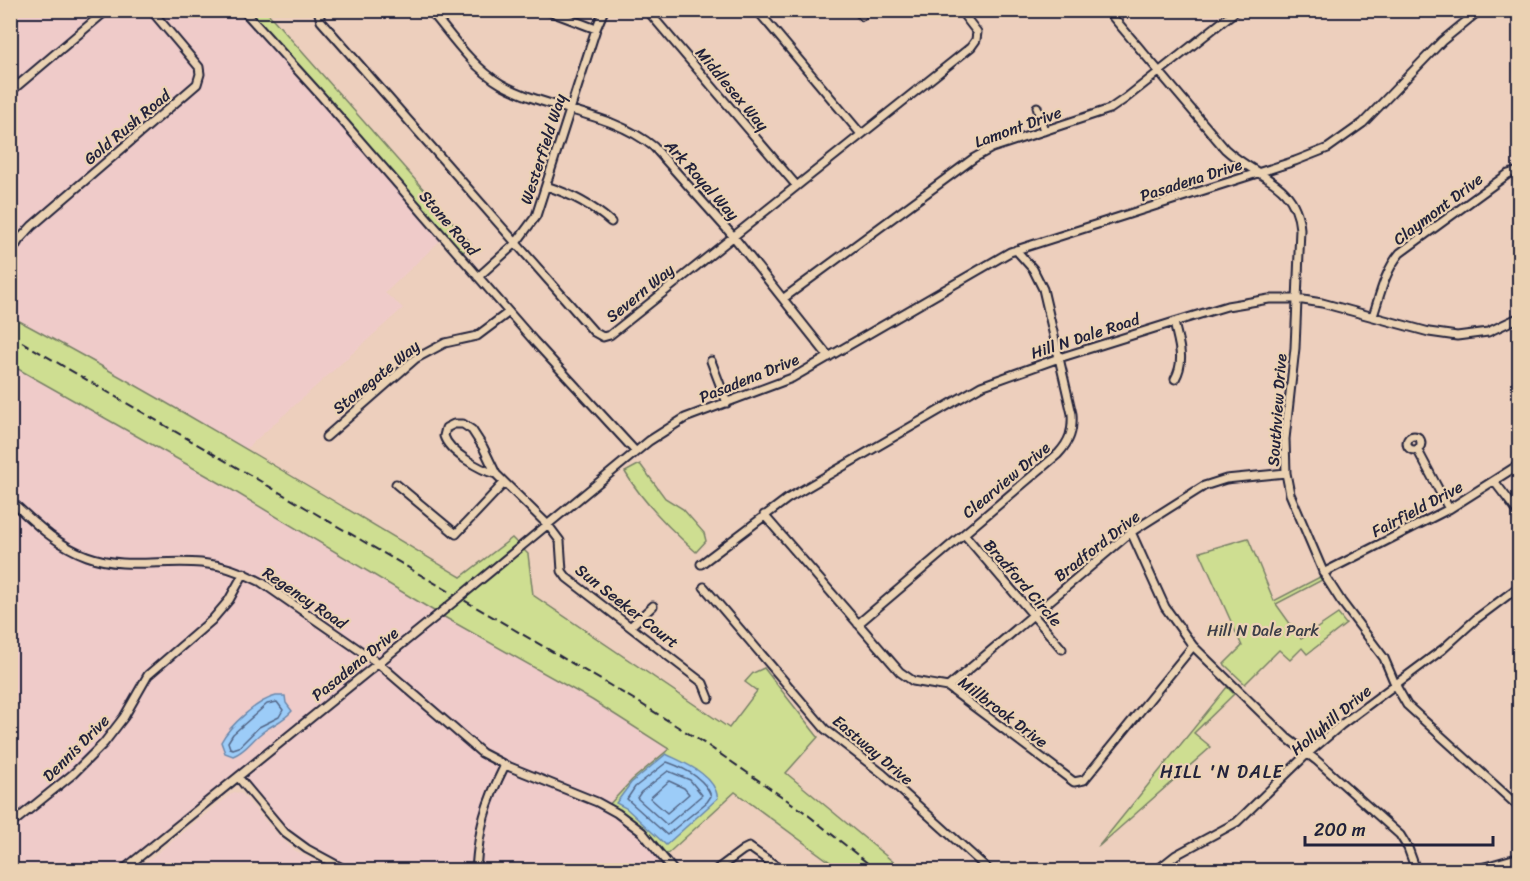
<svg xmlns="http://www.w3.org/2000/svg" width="1530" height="881" viewBox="0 0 1530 881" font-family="Sriracha,sans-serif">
<rect width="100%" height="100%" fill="#edcfbd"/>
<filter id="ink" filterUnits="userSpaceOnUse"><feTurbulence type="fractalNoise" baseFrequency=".0167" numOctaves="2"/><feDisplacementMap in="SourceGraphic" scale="12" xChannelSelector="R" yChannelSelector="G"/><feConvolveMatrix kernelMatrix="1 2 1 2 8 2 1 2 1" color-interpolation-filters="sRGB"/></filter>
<g filter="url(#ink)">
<path fill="#efcbc9" d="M10,11h233l201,226 -59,56 18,15 -157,141 -160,-92 -75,-41z
M10,365l217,122 365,213 78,49 -38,31 2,45 29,33 -17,12h-300l-50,-28 -58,-65 -115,93h-112z
M234,792l8,2 36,41 16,15 38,20h-196z"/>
<path fill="#cede91" stroke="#788066" stroke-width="1.5" d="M243,11h23l205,232 -11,13z
M10,316c153,82 302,172 451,261l51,-39 16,16 5,41 196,133 28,-37 -12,-9 8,-9 11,-5 54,69 -32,36 117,97h-62l-106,-78 -72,66 -13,-18 -43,-33 25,-27 37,-31 -77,-49 -153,-86 -212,-127 -216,-122z
M640,464l25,34 18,11 21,24 2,8 -10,11c-25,-22 -54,-51 -71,-80z
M1248,538l26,63 46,-24 2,3 -46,24 25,35 37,-25 8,10 -39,30 -5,-6 -12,12 -11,-10 -34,34 -21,-20 18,-18 -42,-94z
M1227,687l7,7 -40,39 17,14 -113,100z"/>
<path fill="#9cccf8" stroke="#6b88ac" stroke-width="1.5" d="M276,696h9l1,7 6,8c-10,11 -17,12 -28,20 -12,8 -17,20 -31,25l-8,-3 -4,-11c9,-17 37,-42 55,-46z
M666,754c20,10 48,20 52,44l-52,47 -40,-37 -10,-5 15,-20z"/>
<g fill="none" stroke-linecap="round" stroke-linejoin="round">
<path stroke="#536687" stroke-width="1.5" d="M277,702l6,8 -4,7 -20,10 -20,20 -6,2 -3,-1 -2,-6 5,-8 34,-30z
M667,762c17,6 38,16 44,34l-4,6 -40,33 -40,-36 8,-12z
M668,771l22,9 12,15 -35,30 -30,-27 4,-6z
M669,781l15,7 5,6 -22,19 -17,-15z"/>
<defs>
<path id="minor" d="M243,10l78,86 213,245 102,111
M318,10l3,11 273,311 9,5 7,-2 361,-288 5,-7 1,-8 -17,-22
M430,10c21,25 42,57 71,74 48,27 109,27 153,63l79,89 96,121
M546,10l50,19
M647,10l149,175
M757,10l104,124
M857,10l5,6
M1107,10l118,139c31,29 71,32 75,80l-5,119 -10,91 1,34 4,21 35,82 16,25 43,57 11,26 12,21 113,103
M10,92l97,-82
M1037,107l7,24
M546,186c25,8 46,19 65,36
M10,255l9,-15 13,-14 165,-142 3,-10 -1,-7 -48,-57
M478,277l38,-34 20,-27 60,-187 8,-19
M784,298l190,-140 18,-10 118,-39 16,-11 111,-88
M1373,316c7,-21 12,-45 27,-63l108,-79 7,-2 5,2
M1174,322c4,20 12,38 1,57
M711,361l16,42
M1407 443a7 7 0 1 1 14 0a7 7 0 1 1-14 0Z
M326,437l89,-78 30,-16 32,-7 32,-24
M1417,449l32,60
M496,474c-16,-4 -47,-22 -52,-38l2,-8 8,-4h9l9,6 11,17 13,27 52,51 12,16 2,30 5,7 136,105 6,15
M1494,481l26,34
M396,484l60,50 48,-51
M10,500c24,22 46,45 77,56 38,14 75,3 114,7 22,2 41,9 60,19l117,81 104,90 23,12 92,37 20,11 25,19 31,38
M764,515l136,157 13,9 35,6 126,95 10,-2 109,-134
M1131,532l34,75 28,39 94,92 29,22 84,75 8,13 8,22
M964,534l98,115
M701,564l86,-65 194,-113 78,-28 115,-36 53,-16 42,-7h28l25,4 107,29 28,4 31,-4 32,-15
M1323,573l126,-64 71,-45
M473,586l176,-145 36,-23 107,-40 218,-126 285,-91 33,-13 35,-25 79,-82 38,-31
M704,587l121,142 58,45 106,96
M858,624l200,-170c12,-13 15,-23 14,-40l-29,-125 -10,-20 -17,-19
M631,626l22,-20
M948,687l183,-155 73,-46 22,-7 60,-6
M238,777l47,56 22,16 39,21
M10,825l63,-51 31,-31 20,-26 24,-42 64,-55 17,-20 15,-27
M123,870l316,-256
M476,870c3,-43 9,-65 29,-105
M716,870l27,-20 6,-3 33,23
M1157,870l19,-15 61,-33 70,-68 34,-29 102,-76 33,-30 44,-33
M1474,870l46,-13"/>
</defs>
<use href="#minor" stroke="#22223b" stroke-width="11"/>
<use href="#minor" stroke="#ebd2b3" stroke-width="7"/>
<path stroke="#22223b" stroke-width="2" stroke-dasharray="9 4.5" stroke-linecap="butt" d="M10,335l625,365 72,45 96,66 73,59"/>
<defs>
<path id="minor-bridge" d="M439,614l34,-28"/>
</defs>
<use href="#minor-bridge" stroke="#22223b" stroke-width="11" stroke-linecap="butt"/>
<use href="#minor-bridge" stroke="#ebd2b3" stroke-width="7"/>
</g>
</g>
<g text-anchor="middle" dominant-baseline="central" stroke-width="4.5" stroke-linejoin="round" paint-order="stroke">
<g font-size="16" fill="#22223b" stroke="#ebd2b3">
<text transform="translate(732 89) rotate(50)">Middlesex Way</text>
<text transform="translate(127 127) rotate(-40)">Gold Rush Road</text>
<text transform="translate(1018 127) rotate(-20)">Lamont Drive</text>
<text transform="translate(543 149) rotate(-72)">Westerfield Way</text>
<text transform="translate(702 180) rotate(48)">Ark Royal Way</text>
<text transform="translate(1191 180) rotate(-18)">Pasadena Drive</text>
<text transform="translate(1438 209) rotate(-37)">Claymont Drive</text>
<text transform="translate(449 223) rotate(49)">Stone Road</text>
<text transform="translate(640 293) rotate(-39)">Severn Way</text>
<text transform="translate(1085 336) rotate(-18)">Hill N Dale Road</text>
<text transform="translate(376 377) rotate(-39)">Stonegate Way</text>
<text transform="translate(749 378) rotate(-22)">Pasadena Drive</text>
<text transform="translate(1277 410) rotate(-86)">Southview Drive</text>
<text transform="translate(1006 480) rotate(-40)">Clearview Drive</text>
<text transform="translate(1417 509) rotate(-28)">Fairfield Drive</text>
<text transform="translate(1097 546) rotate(-38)">Bradford Drive</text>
<text transform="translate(1023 583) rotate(49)">Bradford Circle</text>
<text transform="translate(305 598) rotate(34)">Regency Road</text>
<text transform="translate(627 606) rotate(38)">Sun Seeker Court</text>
<text transform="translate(355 664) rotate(-39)">Pasadena Drive</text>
<text transform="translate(1003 712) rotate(37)">Millbrook Drive</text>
<text transform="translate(1331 720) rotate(-40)">Hollyhill Drive</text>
<text transform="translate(76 748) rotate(-45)">Dennis Drive</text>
<text transform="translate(873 750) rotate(40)">Eastway Drive</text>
</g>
<g font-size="16" fill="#3c3e48" stroke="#ebd2b3">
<text x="1263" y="630">Hill N Dale Park</text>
</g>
<g font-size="18" letter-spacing="1.5" fill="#22223b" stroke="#ebd2b3">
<text x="1222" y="772">HILL 'N DALE</text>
</g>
</g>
<rect width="1530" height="881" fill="none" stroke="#ebd2b3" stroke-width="36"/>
<rect x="18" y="18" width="1494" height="845" fill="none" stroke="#22223b" stroke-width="2" filter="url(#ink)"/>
<path d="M1305 836v9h188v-9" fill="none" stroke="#22223b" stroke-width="3"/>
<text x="1314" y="836" font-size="18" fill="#22223b" stroke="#ebd2b3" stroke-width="4.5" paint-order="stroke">200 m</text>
</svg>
